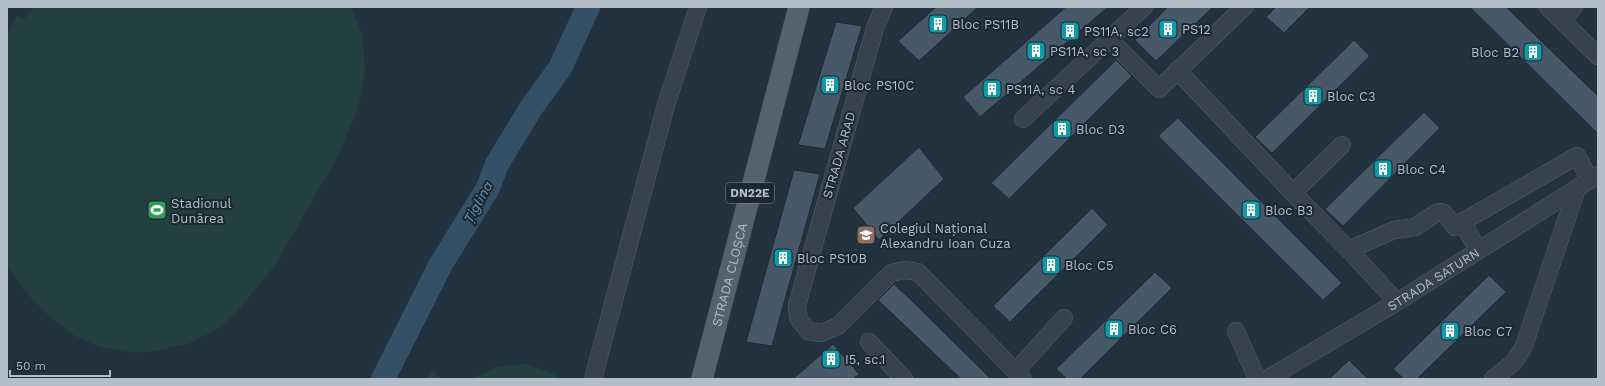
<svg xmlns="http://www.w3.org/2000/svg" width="1605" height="386" viewBox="0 0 1605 386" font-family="'Work Sans',sans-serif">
<rect width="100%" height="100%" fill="#22323e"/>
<path fill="#243f3f" d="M34,7l318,1 11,29 2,36 -7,35 -20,48 -62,108 -39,48 -21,18 -26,13 -33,8 -24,2 -33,-6 -25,-11 -27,-21 -18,-18 -22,-29 -1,-233 10,-19 7,3z
M526,364l26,9 8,6h-88l27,-13z
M432,369l10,10h-16z"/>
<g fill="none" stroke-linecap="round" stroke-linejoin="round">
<path stroke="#345067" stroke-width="24" d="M383,379l58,-115 47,-76 9,-24 34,-56 29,-40 28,-61"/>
</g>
<path fill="#475968" stroke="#1d2a35" d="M936,7h42l-59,54 -21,-20z
M1066,7h42l-128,110 -17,-20z
M1168,7h45l-57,54 -21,-21z
M1276,7h34l-26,26 -18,-16z
M1470,7h36l92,89v38z
M836,22l26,4 -37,123 -27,-4z
M1354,40l16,16 -98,97 -17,-16z
M1116,60l16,16 -123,123 -18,-16z
M1424,112l16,16 -97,98 -18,-17z
M1178,118l164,165 -19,17 -165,-164z
M919,147l25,32 -65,61 -26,-32z
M794,170l26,4 -48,172 -26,-4z
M1092,208l16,17 -98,97 -17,-16z
M1155,272l17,16 -92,91h-13l-11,-10z
M1489,275l17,17 -89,87h-13l-11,-10z
M894,284l16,15 81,80h-30l-83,-79z
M833,344l26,30 -6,5h-60z
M1349,360l19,19h-39z"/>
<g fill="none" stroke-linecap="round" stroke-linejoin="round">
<defs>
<g id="minor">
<path d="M884,7l-9,21 -78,277 1,13 10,13 13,2 17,-7 53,-53 14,-3 13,2 105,107"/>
<path d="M1548,7l50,49"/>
<path d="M1562,20l12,-13"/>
<path d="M1109,39l50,50 85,-82"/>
<path d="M1177,70l116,123 56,57 48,52"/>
<path d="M1023,119l121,-112"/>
<path d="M1293,193l49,-48"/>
<path d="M1349,250l45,-20 21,-3 21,-14 5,-1 3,1 11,14 7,-5"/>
<path d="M1478,250l-16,-28 115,-66 13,24"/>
<path d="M1236,331l21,48"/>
<path d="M869,342l35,37"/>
<path d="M1016,371l48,-53"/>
<path d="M593,379l73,-274 32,-98"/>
<path id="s1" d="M1267,379l130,-77 201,-127"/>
<path d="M1493,379l21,-17 10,-16 53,-158"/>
</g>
<g id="major">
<path id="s2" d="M702,379l97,-372"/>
</g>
</defs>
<use href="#minor" stroke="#54616c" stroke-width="18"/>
<use href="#major" stroke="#424f5a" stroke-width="22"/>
<use href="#minor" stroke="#36434e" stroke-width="17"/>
<use href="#major" stroke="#54626e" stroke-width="21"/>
</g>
<defs>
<symbol id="building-square" viewBox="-11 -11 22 22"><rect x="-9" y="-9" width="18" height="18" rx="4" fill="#0f9aa8" stroke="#1b2833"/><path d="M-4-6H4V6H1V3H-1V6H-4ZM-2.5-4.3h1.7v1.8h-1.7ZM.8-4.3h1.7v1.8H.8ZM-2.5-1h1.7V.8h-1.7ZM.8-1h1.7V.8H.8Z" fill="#fff"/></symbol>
<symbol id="stadium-square" viewBox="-11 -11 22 22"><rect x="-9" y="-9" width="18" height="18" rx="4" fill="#2e9e5b" stroke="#1b2833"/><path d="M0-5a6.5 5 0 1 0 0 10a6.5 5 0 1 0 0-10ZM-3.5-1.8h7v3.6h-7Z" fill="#fff"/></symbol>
<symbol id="school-square" viewBox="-11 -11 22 22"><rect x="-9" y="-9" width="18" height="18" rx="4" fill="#8d6e63" stroke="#1b2833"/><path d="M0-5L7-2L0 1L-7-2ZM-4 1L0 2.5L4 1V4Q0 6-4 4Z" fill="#fff"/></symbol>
</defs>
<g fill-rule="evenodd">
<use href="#building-square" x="927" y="13" width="22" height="22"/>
<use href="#building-square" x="1157" y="18" width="22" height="22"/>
<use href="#building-square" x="1059" y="20" width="22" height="22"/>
<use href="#building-square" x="1025" y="40" width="22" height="22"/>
<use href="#building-square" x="1522" y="41" width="22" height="22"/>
<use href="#building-square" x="819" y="74" width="22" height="22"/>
<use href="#building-square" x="981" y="78" width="22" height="22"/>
<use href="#building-square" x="1302" y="85" width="22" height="22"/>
<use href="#building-square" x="1051" y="118" width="22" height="22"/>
<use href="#building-square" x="1372" y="158" width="22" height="22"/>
<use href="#stadium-square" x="146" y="199" width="22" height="22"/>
<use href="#building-square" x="1240" y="199" width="22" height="22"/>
<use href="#school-square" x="855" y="224" width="22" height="22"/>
<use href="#building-square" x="772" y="247" width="22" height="22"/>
<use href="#building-square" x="1040" y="254" width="22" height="22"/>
<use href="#building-square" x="1103" y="318" width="22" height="22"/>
<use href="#building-square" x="1439" y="320" width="22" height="22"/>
<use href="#building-square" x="820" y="348" width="22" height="22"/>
</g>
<g text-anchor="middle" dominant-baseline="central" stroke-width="4" stroke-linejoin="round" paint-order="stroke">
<rect fill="#1b2833" stroke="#85919c" stroke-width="1" x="726" y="183" width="48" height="20" rx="3"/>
<g font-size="12" font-weight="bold" fill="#b2bec9">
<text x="750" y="193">DN22E</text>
</g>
<g font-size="13" fill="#b2bec9" stroke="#1b2833" text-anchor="start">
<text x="952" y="24">Bloc PS11B</text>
<text x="1182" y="29">PS12</text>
<text x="1084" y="31">PS11A, sc2</text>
<text x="1050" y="51">PS11A, sc 3</text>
<text x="1519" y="52" text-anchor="end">Bloc B2</text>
<text x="844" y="85">Bloc PS10C</text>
<text x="1006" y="89">PS11A, sc 4</text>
<text x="1327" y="96">Bloc C3</text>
<text x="1076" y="129">Bloc D3</text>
<text x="1397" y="169">Bloc C4</text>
<text x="171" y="203">Stadionul<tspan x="171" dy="15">Dunărea</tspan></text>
<text x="1265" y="210">Bloc B3</text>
<text x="880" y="228">Colegiul Național<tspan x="880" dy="15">Alexandru Ioan Cuza</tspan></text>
<text x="797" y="258">Bloc PS10B</text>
<text x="1065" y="265">Bloc C5</text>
<text x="1128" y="329">Bloc C6</text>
<text x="1464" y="331">Bloc C7</text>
<text x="845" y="359">I5, sc.1</text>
</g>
<g font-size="13" fill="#b2bec9" stroke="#1b2833">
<text transform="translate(839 155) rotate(-74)">STRADA ARAD</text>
<text stroke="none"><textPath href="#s2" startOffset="108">STRADA CLOȘCA</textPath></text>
<text stroke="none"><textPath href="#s1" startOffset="194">STRADA SATURN</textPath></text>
</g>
<g font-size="14" font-style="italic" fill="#7093af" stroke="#1b2833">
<text transform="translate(478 202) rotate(-61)">Țiglina</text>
</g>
</g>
<rect width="1605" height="386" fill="none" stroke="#b2bec9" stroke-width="16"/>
<path d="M10 370v6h100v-6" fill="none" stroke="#b2bec9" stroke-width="2"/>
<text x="16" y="370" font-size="12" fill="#b2bec9" stroke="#1b2833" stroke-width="3" paint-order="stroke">50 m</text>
</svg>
